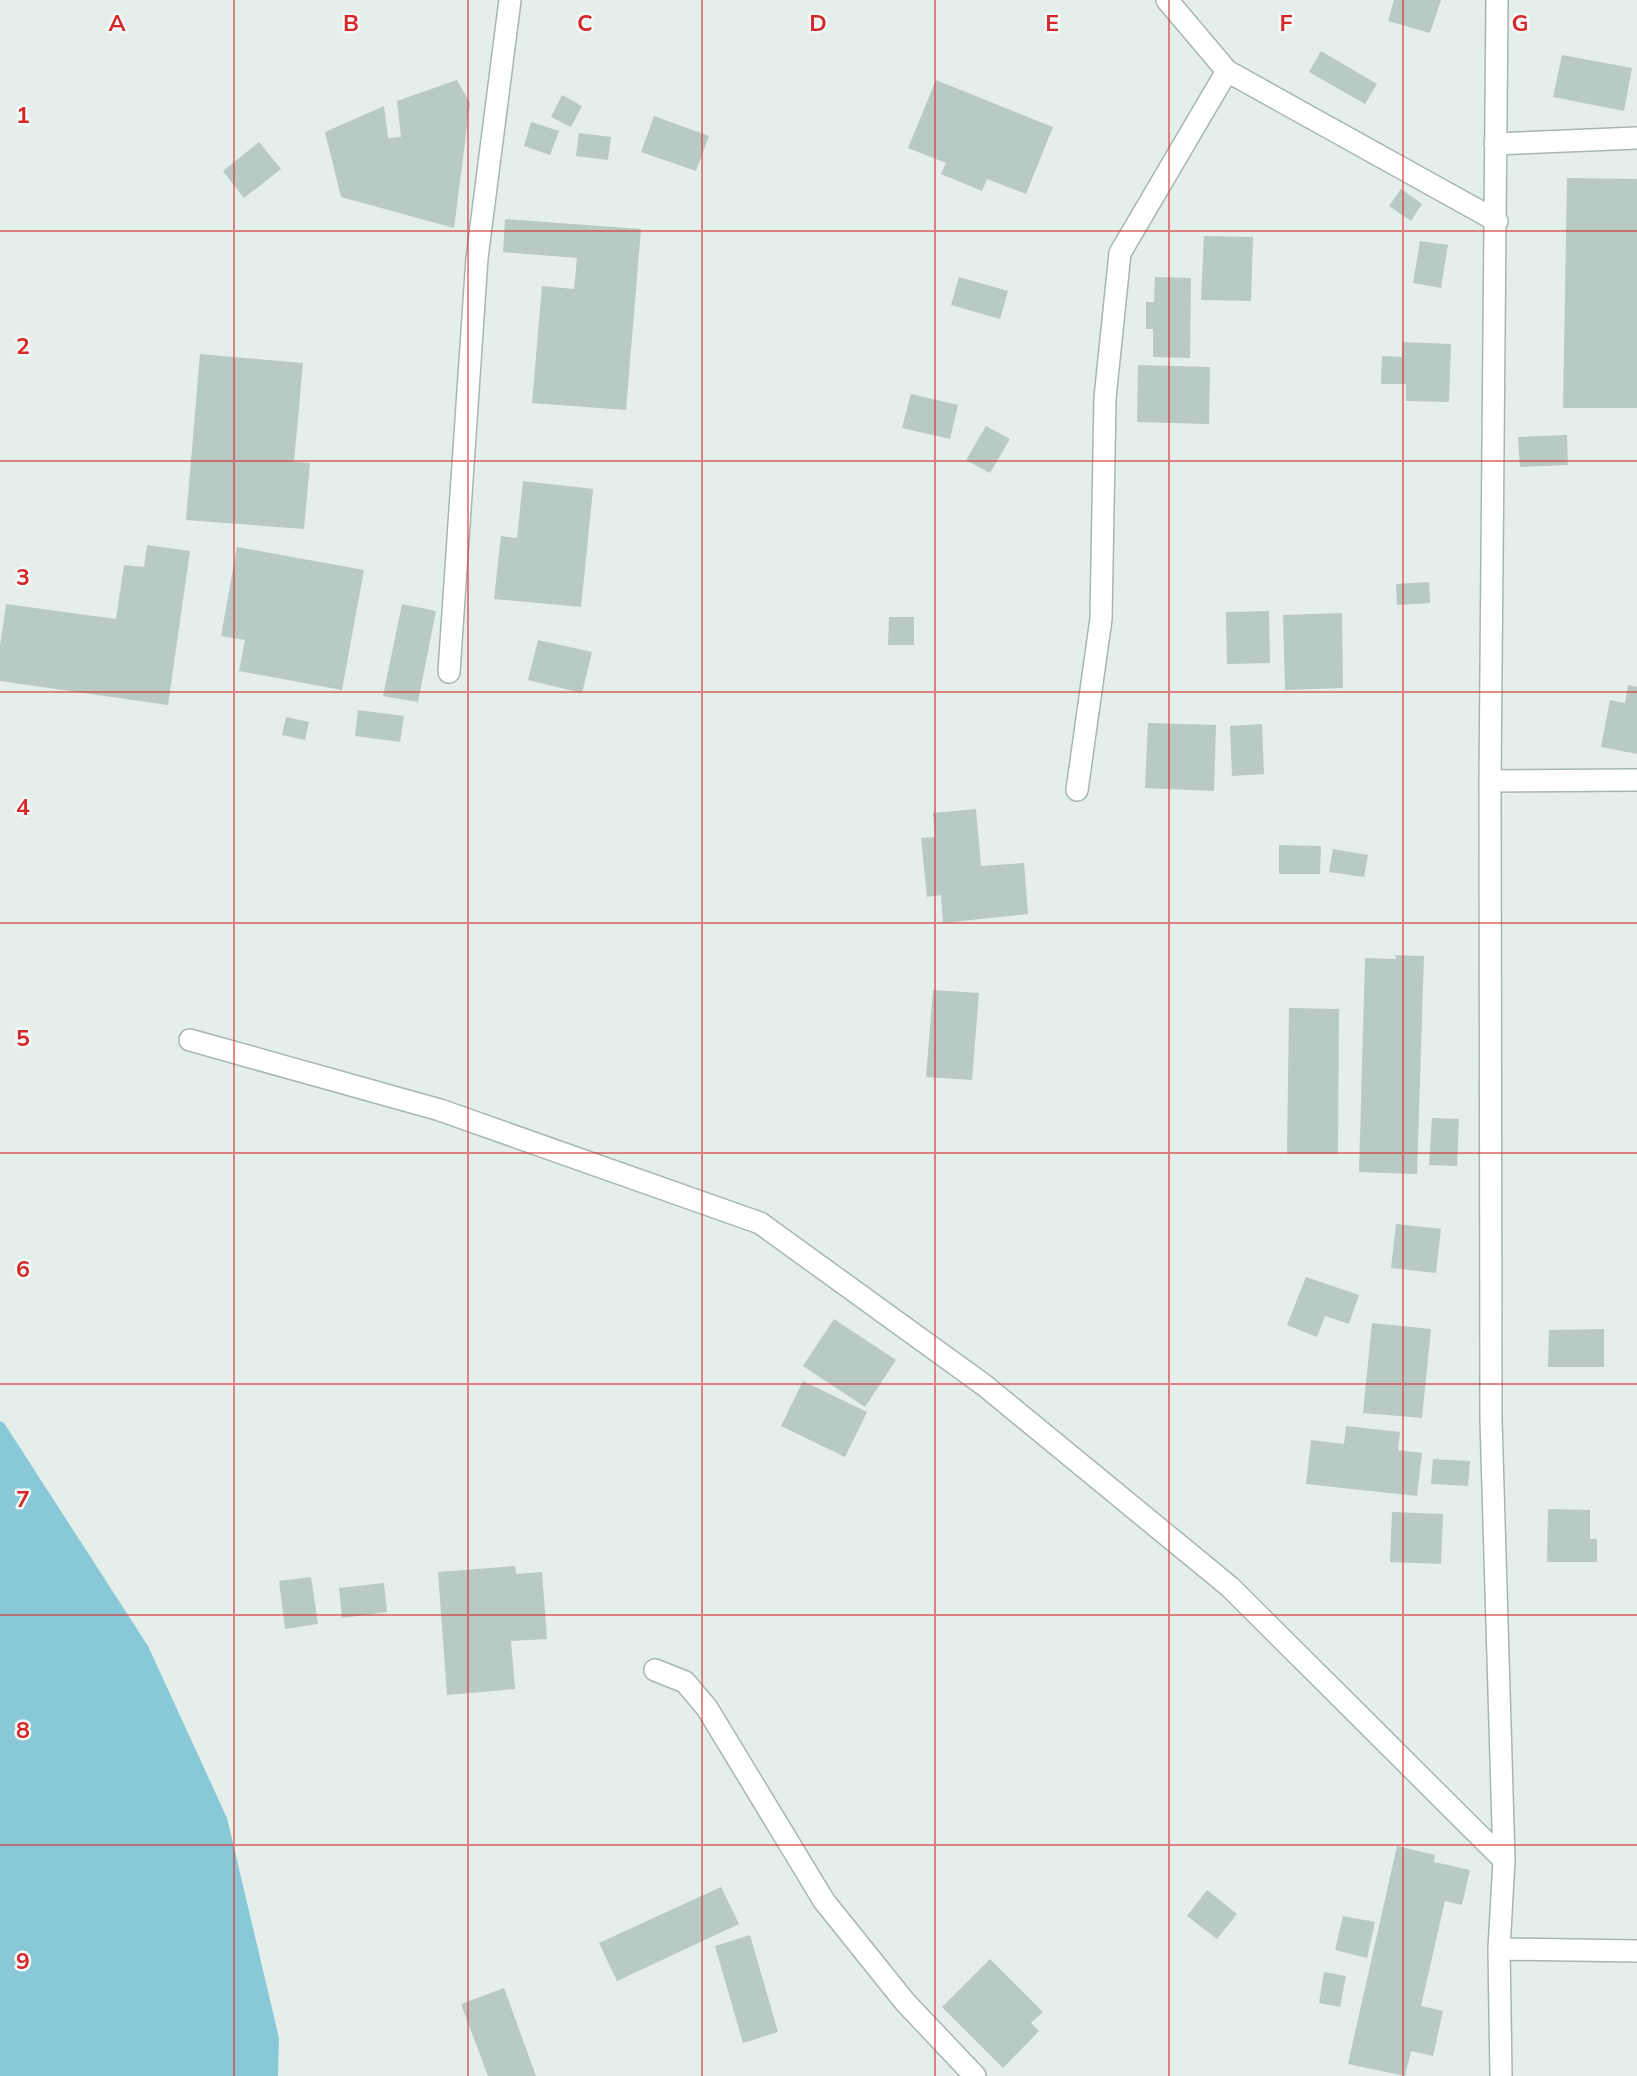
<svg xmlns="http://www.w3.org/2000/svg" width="1637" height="2076" viewBox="0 0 1637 2076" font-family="Mulish,sans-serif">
<rect width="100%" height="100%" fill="#e4eeea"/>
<path fill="#89c8d6" d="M0,1421l4,2 144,223 79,172 52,220 -1,38h-278z"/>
<path fill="#b9c9c3" d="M1394,0h47l-11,33 -42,-12z
M1321,51l56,33 -12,20 -56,-32z
M1562,55l70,13 -8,43 -71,-14z
M457,80l13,23 -16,125 -113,-31 -16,-65 59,-26 4,32 13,-1 -4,-36z
M936,80l117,47 -27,67 -39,-15 -5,12 -41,-17 5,-11 -38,-15z
M562,95l20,11 -11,21 -20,-10z
M654,116l55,20 -13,35 -55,-19z
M531,122l28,9 -9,24 -26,-9z
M579,133l32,4 -3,23 -32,-4z
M259,142l22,27 -37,29 -21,-27z
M1567,178l70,1v229h-74z
M1401,189l21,15 -11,17 -22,-15z
M505,219l136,10 -15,181 -94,-7 10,-117 32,3 3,-31 -74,-6z
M1204,236l49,1 -2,64 -50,-1z
M1420,241l28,4 -7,43 -28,-5z
M959,277l49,14 -8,28 -49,-14z
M1155,277l36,1 -1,80 -37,-1v-28h-7v-27h8z
M1402,342l49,2 -2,58 -43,-1v-17h-25l1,-28 20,1z
M200,354l103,9 -9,99 16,1 -6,66 -118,-9z
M1138,365l72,2 -1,57 -72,-2z
M911,394l47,11 -8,34 -48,-11z
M986,426l24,13 -20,34 -24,-13z
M1567,435l1,30 -48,2 -2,-30z
M523,481l70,8 -12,118 -87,-8 7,-63 16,2z
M147,545l43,6 -22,154 -168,-24v-35l6,-42 110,15 8,-54 20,2z
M237,547l127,23 -22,120 -103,-19 6,-31 -24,-4z
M1429,582l1,21 -33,2 -1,-21z
M402,604l34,7 -18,91 -35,-6z
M1269,611l1,52 -43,1 -1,-52z
M1342,613l1,75 -58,2 -2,-75z
M889,617h25v28h-26z
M538,640l54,12 -10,41 -54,-13z
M1628,685l9,2v67l-36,-7 9,-47 15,3z
M358,710l46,6 -4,26 -45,-6z
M286,717l23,5 -4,18 -23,-5z
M1148,723l68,2 -2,66 -69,-3z
M1262,724l2,50 -32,2 -2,-50z
M976,809l5,57 43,-3 4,51 -85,9 -2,-28 -14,2 -6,-59 14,-1 -2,-24z
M1279,845l42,1 -1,28h-41z
M1333,849l35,6 -4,22 -35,-5z
M1395,955l29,1 -7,218 -58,-2 6,-214 31,1z
M933,990l46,3 -7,87 -46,-3z
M1289,1008l50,1 -1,145h-51z
M1432,1118l27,1 -2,47 -28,-1z
M1396,1224l45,5 -5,44 -45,-5z
M1306,1277l53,18 -10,29 -24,-8 -8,21 -30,-12z
M834,1319l62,41 -31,47 -62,-41z
M1372,1323l59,6 -9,89 -59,-5z
M1604,1329v38h-56l1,-37z
M803,1381l64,31 -22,45 -64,-31z
M1346,1426l54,6 -2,18 24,3 -5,43 -111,-12 5,-44 33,4z
M1433,1459l37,2 -2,25 -37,-2z
M1548,1509l42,1v29h7v23h-50z
M1392,1512l51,2 -2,50 -51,-2z
M515,1566l1,8 26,-2 5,67 -36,2 4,48 -68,6 -9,-123z
M311,1577l7,47 -33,5 -6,-48z
M384,1583l3,29 -45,6 -3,-30z
M1397,1846l38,9 -1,7 36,8 -8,35 -17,-4 -24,105 22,5 -10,45 -22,-5 -6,25 -57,-12z
M721,1887l18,37 -122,57 -18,-38z
M1207,1890l30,24 -20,25 -30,-23z
M1343,1916l32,6 -8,36 -32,-8z
M750,1935l28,97 -35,11 -28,-97z
M990,1959l53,53 -12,11 8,8 -36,37 -61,-61z
M1324,1972l22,4 -6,31 -21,-4z
M504,1988l32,88h-48l-27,-72z"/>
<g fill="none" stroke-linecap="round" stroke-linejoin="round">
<defs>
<path id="minor" d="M1167,0l60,71 270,150
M1497,0l-7,781 1,639 13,440 -5,89 2,127
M1495,144l142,-6
M449,672l28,-414 33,-258
M1490,781l147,-1
M1077,790l24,-171 4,-221 15,-145 107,-182
M190,1040l250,70 320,113 224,162 246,202 274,273
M655,1670l30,12 22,26 117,193 81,101 70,74
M1499,1949l138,2"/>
</defs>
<use href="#minor" stroke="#a6b7b2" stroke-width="24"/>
<use href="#minor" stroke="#fff" stroke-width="21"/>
</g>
<path fill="none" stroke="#d62828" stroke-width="2" stroke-opacity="0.55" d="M234,0v2076M468,0v2076M702,0v2076M935,0v2076M1169,0v2076M1403,0v2076M0,231h1637M0,461h1637M0,692h1637M0,923h1637M0,1153h1637M0,1384h1637M0,1615h1637M0,1845h1637"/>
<g font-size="23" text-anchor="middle" font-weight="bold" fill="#d62828" stroke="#f5faf8" stroke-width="5" stroke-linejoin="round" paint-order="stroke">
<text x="117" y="31">A</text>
<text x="351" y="31">B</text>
<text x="585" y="31">C</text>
<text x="818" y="31">D</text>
<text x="1052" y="31">E</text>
<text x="1286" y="31">F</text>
<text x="1520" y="31">G</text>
<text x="23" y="123">1</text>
<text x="23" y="354">2</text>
<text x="23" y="585">3</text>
<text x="23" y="815">4</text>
<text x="23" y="1046">5</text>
<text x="23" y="1277">6</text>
<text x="23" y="1507">7</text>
<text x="23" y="1738">8</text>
<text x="23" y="1969">9</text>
</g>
</svg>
